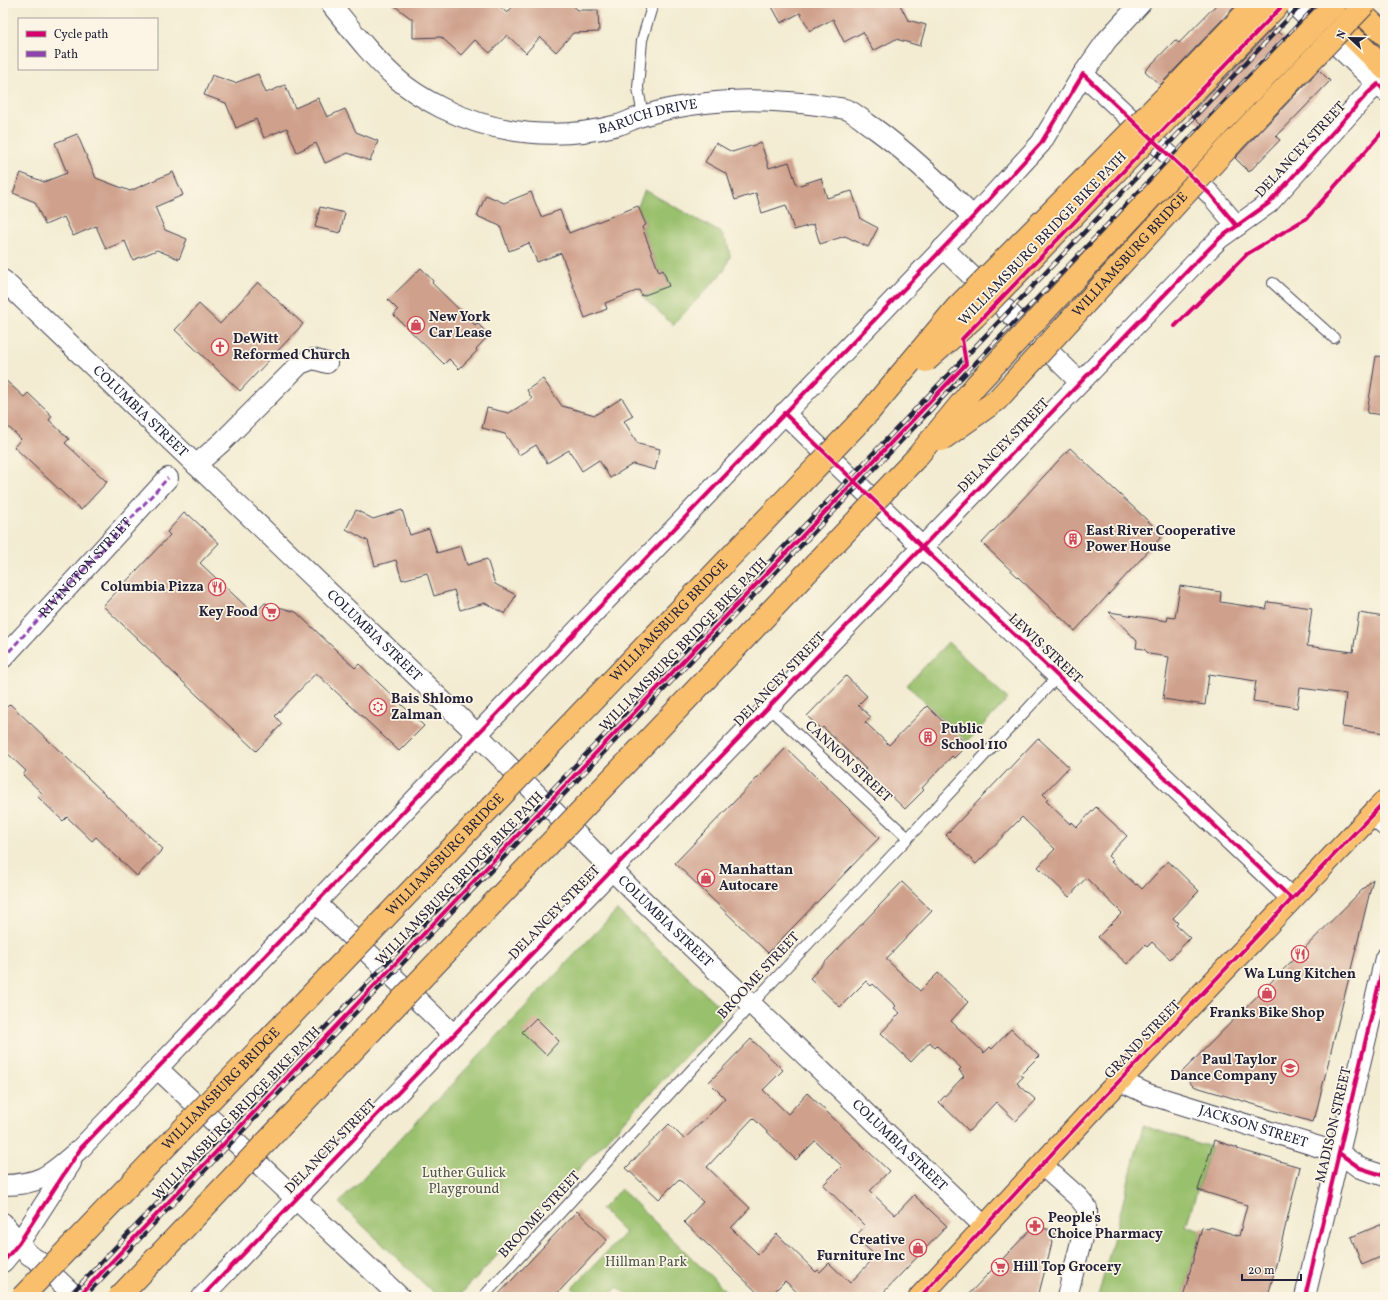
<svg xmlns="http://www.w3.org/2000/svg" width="1388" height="1300" viewBox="0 0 1388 1300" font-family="Vollkorn,serif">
<rect width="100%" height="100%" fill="#fcf5e5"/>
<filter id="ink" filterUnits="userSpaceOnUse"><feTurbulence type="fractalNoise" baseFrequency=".025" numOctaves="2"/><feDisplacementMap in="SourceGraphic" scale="8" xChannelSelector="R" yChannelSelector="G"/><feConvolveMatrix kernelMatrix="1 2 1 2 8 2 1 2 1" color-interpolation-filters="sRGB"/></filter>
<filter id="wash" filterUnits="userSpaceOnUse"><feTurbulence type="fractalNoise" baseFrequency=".012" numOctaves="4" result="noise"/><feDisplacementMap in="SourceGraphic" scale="16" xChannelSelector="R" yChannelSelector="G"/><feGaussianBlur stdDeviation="0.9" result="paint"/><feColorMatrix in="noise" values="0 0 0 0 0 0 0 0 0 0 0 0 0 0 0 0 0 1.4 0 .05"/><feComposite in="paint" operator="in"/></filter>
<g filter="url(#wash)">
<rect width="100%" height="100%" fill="#f3ecd2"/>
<path fill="#99c06c" stroke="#5e7154" d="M645,190l76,43 7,12 2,11 -6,15 -51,54 -31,-29 27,-11 -6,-15 -4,2 -17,-45 4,-2 -8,-19z
M948,642l60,57 -41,43 -60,-57z
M617,910l109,103 -268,284h-20l-99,-94z
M1143,1126l68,21 -25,79 15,5 -18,66h-85z
M621,1189l111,108h-103l-11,-10 -10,10h-26l-10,-9 53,-55 -24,-24z"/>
<g id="blocks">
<path fill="#cfa18c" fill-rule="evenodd" d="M391,3h105l11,10 9,-10h54l8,7h20l1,22 -26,1 -17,19 -16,-15 -14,16 -19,-18 -17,18 -15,-13 -14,15 -20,-18 -28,1v-18z
M770,3h129l9,17 18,5 -6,21 -24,-7 -23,12 -10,-19 -19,10 -11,-23 -23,12 -10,-18 -19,10z
M1218,3h20l-78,82 -15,-14 30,-31 4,3z
M1274,27l11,11 -84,87 -11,-11z
M1319,70l11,11 -54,56 4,3 -31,32 -14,-14z
M258,74l8,19 19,-8 10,23 23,-10 9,19 18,-8 11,23 22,9 -8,20 -22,-8 -23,10 -9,-20 -19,9 -10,-24 -23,10 -8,-19 -20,9 -10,-25 -22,-8 8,-20 23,8z
M77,134l19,44 34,13 43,-19 10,23 -28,12 10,23 22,9 -8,20 -22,-9 -24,10 -8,-19 -19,8 -10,-23 -23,10 -9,-19 -19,8 -10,-23 -22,-9 8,-20 23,9 23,-9 -12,-30z
M716,143l16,9 29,-9 8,25 20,-6 8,24 24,-8 6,20 25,-7 9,28 17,9 -10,19 -23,-11 -25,8 -6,-20 -20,6 -8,-25 -24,8 -6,-20 -21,7 -8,-26 -22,-12z
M531,192l10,25 19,-7 9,23 69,-27 8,19 -4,2 17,45 4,-2 6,16 -27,10 -3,-6 -34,13 2,6 -22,9 -24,-65 -24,9 -8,-19 -20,8 -9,-25 -23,-10 9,-21 18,8z
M320,207l25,6 -5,20 -25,-6z
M421,268l12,13 -1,2 43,42 2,-2 12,12 -13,14 1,2 -18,18 -10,-10 -5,5 -50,-49 4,-5 -10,-10z
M258,282l45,42 -63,67 -65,-61 24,-26 21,20z
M1376,356l9,1v58l-18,-2z
M3,378l21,19 4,-4 24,23 -3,4 20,19 -4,4 42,39 -26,28 -67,-63 7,-8 -18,-17z
M543,379l19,27 33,9 27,-17 11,18 -9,5 14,23 22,5 -5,21 -22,-6 -23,14 -11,-18 -17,11 -13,-21 -22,13 -11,-18 -17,10 -14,-21 -23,-6 5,-20 22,5 23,-14 -5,-9z
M1070,448l93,87 -88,96 -93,-88z
M356,510l17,9 29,-9 8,25 19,-6 8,24 24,-7 6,19 20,-6 8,25 21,11 -11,19 -20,-11 -25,7 -6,-20 -20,6 -7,-23 -25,7 -6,-20 -21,6 -7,-25 -22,-12z
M184,513l4,3 1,-1 30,28 -19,20 54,51 11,-11 31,9 59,56 4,-4 65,62 -25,25 -83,-78 -41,43 7,8 -26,27 -153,-145 67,-71 -3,-3z
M1180,586l41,6 -1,10 46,7 2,-7 44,6 -5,38 46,6 6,-39 26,4v116l-43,-6 4,-33 -46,-6 -3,20 -10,-2 -34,-5 3,-20 -47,-7 -4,31 -42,-6 6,-42 -20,-3 -5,-5 -8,-1 1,-7 -28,-29 58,9 1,-4 7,1z
M846,676l21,20 -9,9 13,12 -6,5 24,23 38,-39 40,39 -13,13 -2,-2 -30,32 2,2 -19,19 -41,-39 2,-1 -43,-42 -2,2 -14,-13z
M10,704l153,145 -26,27 -41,-39 -4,4 -25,-24 -4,4 -25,-24 4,-4 -19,-18 3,-4 -23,-22v-38z
M1038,738l31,29 -26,27 5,5 -2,2 24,23 2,-2 5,5 19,-20 31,29 -19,20 5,5 -2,1 25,23 1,-1 5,5 26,-28 31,30 -26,27 5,5 -2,2 14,13 -20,21 -18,-17 -5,5 -2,-2 -18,19 -29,-27 24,-24 -36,-35 -17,19 -31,-30 17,-18 -33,-32 -46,47 -30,-29z
M786,748l93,90 -111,115 -93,-90z
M1373,879l-58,238 -1,-1 -2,6 -119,-36 -12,-13z
M902,882l30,29 -46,48 34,32 18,-18 30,29 -17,19 33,32 6,-6 2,2 19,-20 28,27 -19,19 3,2 -6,6 19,17 -20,21 -20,-19 -27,29 -30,-29 25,-26 -5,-6 2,-2 -24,-22 -2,2 -5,-6 -19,20 -30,-29 19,-20 -6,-5 2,-2 -23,-22 -2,2 -5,-5 -26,26 -30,-29z
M536,1018l23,23 -13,14 -24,-23z
M751,1039l32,31 -20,20 25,24 19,-21 82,78 -19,20 25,24 19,-20 33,31 -68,71h-77l-17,-16 -16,16h-7l-78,-75 19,-20 -24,-23 -20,20 -33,-31 43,-44 15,15 27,-26 14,-15 -16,-16zM753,1118l43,42 19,-19 27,25 -19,19 42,41 -10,11 21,19 -26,27 -21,-20 -9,9 -2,-2 -2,2 -39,-38 -19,20 -27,-26 19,-20 -43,-41z
M1214,1140l24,8 -1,1 63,18 -32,130h-85l19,-70 7,2 1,-2 29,9 8,-31 -49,-15z
M577,1211l30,29 -53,57h-58z
M1385,1223v32l-23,10 -11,-28z
M1034,1226l21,5 -17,66h-72z"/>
</g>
</g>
<g filter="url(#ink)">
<use href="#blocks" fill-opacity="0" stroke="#414052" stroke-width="1"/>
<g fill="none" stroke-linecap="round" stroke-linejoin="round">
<defs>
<path id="lane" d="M643,116l-5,-28 4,-48 9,-30 3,-7
M1273,283l61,55
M768,707l140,131
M483,1297l279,-304 146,-155 150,-162"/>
<g id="street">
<path id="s1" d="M330,3c21,26 41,53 66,75 13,12 30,22 46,30 55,27 116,33 176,17 8,-2 16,-7 24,-9 38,-12 92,-18 132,-15 19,1 39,3 58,6 6,1 13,1 18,4 9,5 16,12 24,17 36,26 68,57 99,89"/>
<path d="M1292,3l93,88"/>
<path d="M1083,74l127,120 27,32"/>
<path d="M943,248l137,134"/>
<path id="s2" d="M3,280l475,455 154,155 353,337"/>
<path d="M784,413l138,134 370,352"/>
<path d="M196,465l26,-23 78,-78 13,-5 14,4"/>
<path id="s3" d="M3,658l165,-180"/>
<path d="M1372,814l13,12"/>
<path d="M316,903l138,132"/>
<path d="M158,1069l242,228"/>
<path id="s4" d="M1120,1081l28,13 191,59 21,15 25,8"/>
<path d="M1042,1165l37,33 8,10v10l-20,79"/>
<path d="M3,1185c40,0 50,-13 78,-37l892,-931 68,-74 42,-69 24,-34 34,-37"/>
<path d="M3,1223l26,32 8,5 39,37"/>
<path d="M3,1262l16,-19 52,-80"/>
<path d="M202,1297l994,-1035 24,-24 49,-35 99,-110 10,-9"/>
<path d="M1305,1297l80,-339"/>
</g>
<path id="primary" d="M920,1297l185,-201 280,-295"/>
<path id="highway" d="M1318,3l67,66
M1351,3l34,32"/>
</defs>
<use href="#lane" stroke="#414052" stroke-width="12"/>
<use href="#street" stroke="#414052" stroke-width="22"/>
<use href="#primary" stroke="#414052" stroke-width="24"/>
<use href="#highway" stroke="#414052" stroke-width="24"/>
<use href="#lane" stroke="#fff" stroke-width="10"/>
<use href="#street" stroke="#fff" stroke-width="20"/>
<use href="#primary" stroke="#f9bf6d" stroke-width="22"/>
<use href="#highway" stroke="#f9bf6d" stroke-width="22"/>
<defs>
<path id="rail" d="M68,1297l1235,-1294
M84,1297l1235,-1294"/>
</defs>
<use href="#rail" stroke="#22223b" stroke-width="4.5"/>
<use href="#rail" stroke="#fcf5e5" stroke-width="3" stroke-dasharray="9" stroke-linecap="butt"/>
<defs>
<g id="highway-bridge">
<path d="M926,361l49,-44 305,-314"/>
<path id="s5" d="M941,440l56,-40 236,-258 133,-139"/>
<path id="s6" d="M22,1297l847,-885 87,-104 221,-223 78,-82"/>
<path d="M119,1297l797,-839 60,-73 248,-266 112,-116"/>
</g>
</defs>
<use href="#highway-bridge" stroke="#414052" stroke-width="24" stroke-linecap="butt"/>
<use href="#highway-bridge" stroke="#f9bf6d" stroke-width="22"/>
<path stroke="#8e44ad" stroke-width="3" stroke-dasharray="6 3" stroke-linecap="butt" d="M3,658l165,-180"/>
<defs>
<path id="cycleway" d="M1175,326l72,-72 60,-36 78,-89
M784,413l138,134 370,352
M1339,1153l21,15 25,8
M3,1262l16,-19 62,-95 892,-931 68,-74 42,-69 127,120 27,32
M78,1297l888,-933 -4,-25 323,-336
M202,1297l994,-1035 24,-24 49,-35 99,-110 10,-9 7,7
M920,1297l185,-201 280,-295
M1305,1297l80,-339"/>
</defs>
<use href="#cycleway" stroke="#fcf5e5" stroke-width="6"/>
<use href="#cycleway" stroke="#d6006c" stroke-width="4"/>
</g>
</g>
<defs>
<symbol id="shop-ring" viewBox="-11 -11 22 22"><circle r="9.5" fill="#fcf5e5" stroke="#d1495b" stroke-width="1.5"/><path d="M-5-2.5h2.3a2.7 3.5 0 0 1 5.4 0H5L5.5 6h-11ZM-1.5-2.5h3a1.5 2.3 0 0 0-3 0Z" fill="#d1495b"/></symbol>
<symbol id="church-ring" viewBox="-11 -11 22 22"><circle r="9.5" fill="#fcf5e5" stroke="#d1495b" stroke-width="1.5"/><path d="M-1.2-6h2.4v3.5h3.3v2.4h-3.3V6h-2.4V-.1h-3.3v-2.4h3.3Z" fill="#d1495b"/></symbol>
<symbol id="building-ring" viewBox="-11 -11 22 22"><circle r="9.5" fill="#fcf5e5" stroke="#d1495b" stroke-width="1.5"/><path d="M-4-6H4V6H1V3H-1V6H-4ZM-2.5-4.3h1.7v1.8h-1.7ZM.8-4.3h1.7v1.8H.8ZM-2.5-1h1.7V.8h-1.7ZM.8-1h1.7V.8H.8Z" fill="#d1495b"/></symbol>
<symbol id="restaurant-ring" viewBox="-11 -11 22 22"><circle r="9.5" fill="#fcf5e5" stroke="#d1495b" stroke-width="1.5"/><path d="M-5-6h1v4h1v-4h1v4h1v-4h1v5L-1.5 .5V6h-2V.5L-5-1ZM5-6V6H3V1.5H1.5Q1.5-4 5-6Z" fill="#d1495b"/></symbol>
<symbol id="supermarket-ring" viewBox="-11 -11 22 22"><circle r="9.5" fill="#fcf5e5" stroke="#d1495b" stroke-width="1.5"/><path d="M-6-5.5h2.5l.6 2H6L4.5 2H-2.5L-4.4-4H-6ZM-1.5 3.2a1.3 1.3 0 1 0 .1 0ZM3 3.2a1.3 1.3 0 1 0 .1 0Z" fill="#d1495b"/></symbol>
<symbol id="synagogue-ring" viewBox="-11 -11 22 22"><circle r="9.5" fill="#fcf5e5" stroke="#d1495b" stroke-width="1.5"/><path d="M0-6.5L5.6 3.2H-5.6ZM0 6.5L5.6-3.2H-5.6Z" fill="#d1495b"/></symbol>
<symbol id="school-ring" viewBox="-11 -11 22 22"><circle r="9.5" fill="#fcf5e5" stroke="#d1495b" stroke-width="1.5"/><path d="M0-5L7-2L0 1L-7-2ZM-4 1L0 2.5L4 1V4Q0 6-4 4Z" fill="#d1495b"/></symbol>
<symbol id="pharmacy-ring" viewBox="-11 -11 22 22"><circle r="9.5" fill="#fcf5e5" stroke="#d1495b" stroke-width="1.5"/><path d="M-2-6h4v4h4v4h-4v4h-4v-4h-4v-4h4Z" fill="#d1495b"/></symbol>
</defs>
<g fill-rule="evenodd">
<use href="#shop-ring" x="406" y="315" width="20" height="20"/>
<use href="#church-ring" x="210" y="337" width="20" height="20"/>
<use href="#building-ring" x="1063" y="529" width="20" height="20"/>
<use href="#restaurant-ring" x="207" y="577" width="20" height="20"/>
<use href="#supermarket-ring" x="261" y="602" width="20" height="20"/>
<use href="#synagogue-ring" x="368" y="697" width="20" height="20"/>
<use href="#building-ring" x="918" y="727" width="20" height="20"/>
<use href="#shop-ring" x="696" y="868" width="20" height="20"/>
<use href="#restaurant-ring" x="1290" y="944" width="20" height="20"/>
<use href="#shop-ring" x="1257" y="983" width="20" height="20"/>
<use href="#school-ring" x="1280" y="1058" width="20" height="20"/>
<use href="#pharmacy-ring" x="1025" y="1216" width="20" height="20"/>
<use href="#shop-ring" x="908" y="1238" width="20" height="20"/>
<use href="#supermarket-ring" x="990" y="1257" width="20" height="20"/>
</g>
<g text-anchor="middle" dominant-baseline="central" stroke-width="3.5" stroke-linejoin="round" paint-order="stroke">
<g font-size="14" fill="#22223b" stroke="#fcf5e5">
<text stroke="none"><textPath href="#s1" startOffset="367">BARUCH DRIVE</textPath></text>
<text transform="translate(1301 150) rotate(-47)">DELANCEY STREET</text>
<text transform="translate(1043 239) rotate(-46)">WILLIAMSBURG BRIDGE BIKE PATH</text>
<text stroke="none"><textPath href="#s5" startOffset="266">WILLIAMSBURG BRIDGE</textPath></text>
<text stroke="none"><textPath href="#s2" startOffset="190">COLUMBIA STREET</textPath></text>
<text transform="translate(1004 446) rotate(-46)">DELANCEY STREET</text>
<text stroke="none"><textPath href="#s3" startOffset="122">RIVINGTON STREET</textPath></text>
<text stroke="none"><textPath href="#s6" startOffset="936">WILLIAMSBURG BRIDGE</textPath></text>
<text stroke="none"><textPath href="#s2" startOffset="514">COLUMBIA STREET</textPath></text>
<text transform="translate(684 645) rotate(-46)">WILLIAMSBURG BRIDGE BIKE PATH</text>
<text transform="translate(1045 649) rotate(43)">LEWIS STREET</text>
<text transform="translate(780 680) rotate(-46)">DELANCEY STREET</text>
<text transform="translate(848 762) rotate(43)">CANNON STREET</text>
<text stroke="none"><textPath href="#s6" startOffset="612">WILLIAMSBURG BRIDGE</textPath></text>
<text transform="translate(460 879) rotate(-46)">WILLIAMSBURG BRIDGE BIKE PATH</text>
<text transform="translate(555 913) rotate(-46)">DELANCEY STREET</text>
<text stroke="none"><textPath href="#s2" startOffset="922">COLUMBIA STREET</textPath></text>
<text transform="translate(759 976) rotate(-47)">BROOME STREET</text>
<text transform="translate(1143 1040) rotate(-46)">GRAND STREET</text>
<text stroke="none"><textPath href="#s6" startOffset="288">WILLIAMSBURG BRIDGE</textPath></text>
<text transform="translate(237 1114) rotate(-46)">WILLIAMSBURG BRIDGE BIKE PATH</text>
<text transform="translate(1334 1125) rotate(-77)">MADISON STREET</text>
<text stroke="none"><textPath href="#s4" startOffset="141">JACKSON STREET</textPath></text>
<text stroke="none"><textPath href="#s2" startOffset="1246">COLUMBIA STREET</textPath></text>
<text transform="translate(331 1147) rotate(-46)">DELANCEY STREET</text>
<text transform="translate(540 1215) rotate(-47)">BROOME STREET</text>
</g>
<g font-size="14" font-weight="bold" fill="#22223b" stroke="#fcf5e5" text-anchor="start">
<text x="429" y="317">New York<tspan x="429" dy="16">Car Lease</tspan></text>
<text x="233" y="339">DeWitt<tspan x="233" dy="16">Reformed Church</tspan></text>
<text x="1086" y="531">East River Cooperative<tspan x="1086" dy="16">Power House</tspan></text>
<text x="204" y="587" text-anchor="end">Columbia Pizza</text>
<text x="258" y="612" text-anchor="end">Key Food</text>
<text x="391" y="699">Bais Shlomo<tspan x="391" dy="16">Zalman</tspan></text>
<text x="941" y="729">Public<tspan x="941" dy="16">School 110</tspan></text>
<text x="719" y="870">Manhattan<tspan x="719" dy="16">Autocare</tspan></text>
<text x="1300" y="974" text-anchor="middle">Wa Lung Kitchen</text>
<text x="1267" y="1013" text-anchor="middle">Franks Bike Shop</text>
<text x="1277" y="1060" text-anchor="end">Paul Taylor<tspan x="1277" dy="16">Dance Company</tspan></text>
<text x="1048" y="1218">People's<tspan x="1048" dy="16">Choice Pharmacy</tspan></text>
<text x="905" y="1240" text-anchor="end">Creative<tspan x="905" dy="16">Furniture Inc</tspan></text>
<text x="1013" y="1267">Hill Top Grocery</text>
</g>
<g font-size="14" fill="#4c594c" stroke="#fcf5e5">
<text x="464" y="1173">Luther Gulick<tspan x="464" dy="16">Playground</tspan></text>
<text x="646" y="1262">Hillman Park</text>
</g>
</g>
<rect width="1388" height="1300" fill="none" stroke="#fcf5e5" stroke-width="16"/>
<rect x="18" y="18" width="140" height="52" fill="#fcf5e5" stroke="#a5a1a1"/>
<rect x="26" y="31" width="20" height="6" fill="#d6006c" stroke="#a5a1a1"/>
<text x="54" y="38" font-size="12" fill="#22223b">Cycle path</text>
<rect x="26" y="51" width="20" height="6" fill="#8e44ad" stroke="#a5a1a1"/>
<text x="54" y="58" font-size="12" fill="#22223b">Path</text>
<g transform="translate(1350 38) rotate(292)" stroke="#fcf5e5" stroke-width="3" paint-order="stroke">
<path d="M0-3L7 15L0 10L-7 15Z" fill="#22223b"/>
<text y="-6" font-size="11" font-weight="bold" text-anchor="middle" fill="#22223b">N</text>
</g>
<path d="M1242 1274v6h59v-6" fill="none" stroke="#22223b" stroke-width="2"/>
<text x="1248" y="1274" font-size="12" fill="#22223b" stroke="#fcf5e5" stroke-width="3" paint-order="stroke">20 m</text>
</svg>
